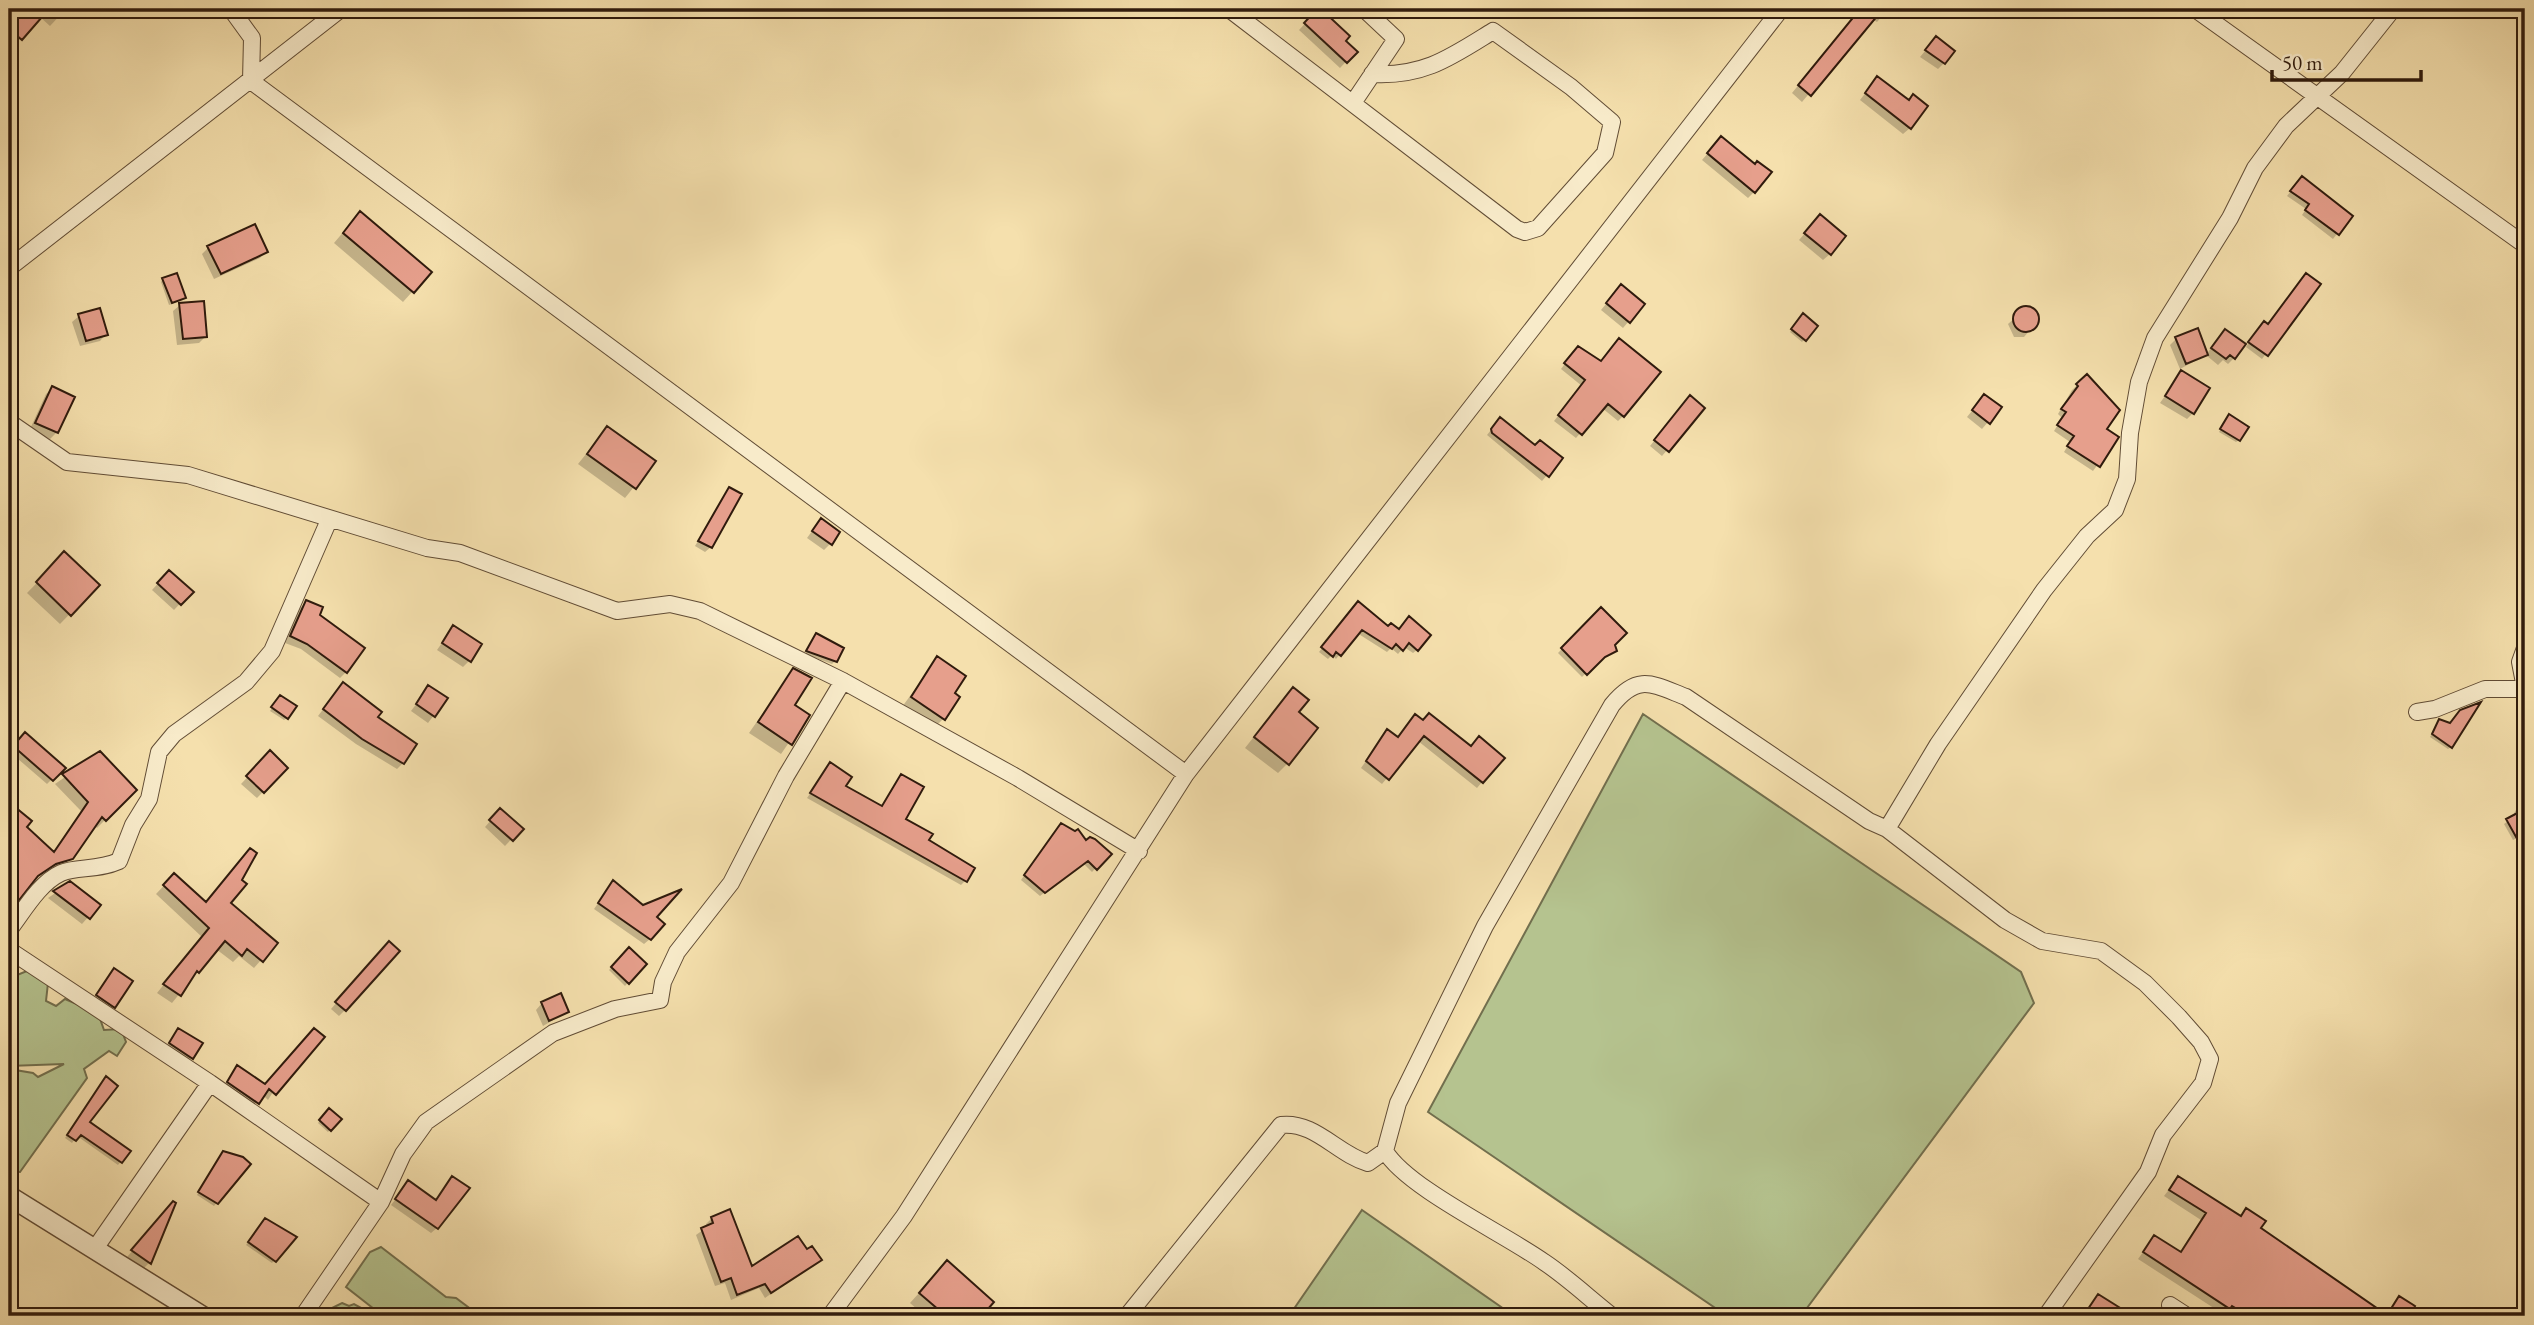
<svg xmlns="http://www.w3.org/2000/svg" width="2534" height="1325" viewBox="0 0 2534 1325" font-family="'EB Garamond',serif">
<rect width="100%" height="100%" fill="#f5e0ad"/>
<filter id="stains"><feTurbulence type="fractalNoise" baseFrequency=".00286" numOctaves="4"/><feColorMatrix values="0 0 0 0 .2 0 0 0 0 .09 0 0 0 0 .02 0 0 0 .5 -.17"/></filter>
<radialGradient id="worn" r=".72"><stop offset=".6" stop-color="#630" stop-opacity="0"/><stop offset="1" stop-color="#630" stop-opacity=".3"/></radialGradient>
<path fill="#b5c38f" stroke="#726f4e" stroke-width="2" d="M1643,714l378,258 13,31 -233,313h-74l-299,-204z
M32,969l16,14 -2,18 10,5 9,-7 33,14 6,17 17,-1 5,13 -9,14 -8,-5 -25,18 3,9 -67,94 -11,-1v-102l24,4 5,4 26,-13 -55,2v-75l8,-16z
M1362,1210l152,106h-225z
M381,1247l65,50 10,1 16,12 -4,6h-85l-37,-29 24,-35z
M342,1303l7,3 5,-2 22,12h-47l3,-8z"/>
<path fill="#0003" d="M9,9h57l-16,17 -10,-9 -25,27 -6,-5z
M1319,9l29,27 -4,5 11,11 -15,16 -41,-38z
M1858,9h30l-11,13 -5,-3 -70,83 -10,-9 68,-83z
M1930,45l14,18 -6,6 -18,-12z
M1877,78l33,50 -7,6 -43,-34z
M1715,145l39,47 -6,6 -46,-38z
M2298,182l52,35 -17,22 -31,-24 4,-6 -19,-13z
M351,223l79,49 -27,30 -69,-59z
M1814,223l16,31 -7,6 -24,-20z
M208,248l58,3 -6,7 -46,21 -12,-25z
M163,279l21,19 -2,2 -13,5 -8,-23z
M2319,284l-57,75 -16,-12 14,-20 7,-1z
M1615,293l14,28 -6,7 -22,-18z
M180,305l25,32 -6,6 -22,2 -4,-34z
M2026,308l9,4 2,10 -13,15h-10l-6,-13z
M79,316l27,18 -6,7 -20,5 -8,-24z
M1803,316l13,10 -14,16 -12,-10z
M2219,337l15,21 -6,6 -5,-4 -5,5 -12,-10 -26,14 -10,-24 6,-6 30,16z
M1573,353l50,63 -5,5 -16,-13 -26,30 -22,-17 28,-35 -21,-17z
M2181,373l12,40 -6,6 -27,-16z
M2087,376l18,53 12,9 -24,33 -29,-19 6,-10 -16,-11 8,-13 -4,-4 14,-24z
M53,388l4,44 -7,7 -20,-10 16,-35z
M1984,396l4,26 -6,7 -15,-12z
M1685,403l18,5 -41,48 -12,-10z
M2227,419l12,21 -3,2 -17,-10z
M1495,425l40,22 26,12 -19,22 -55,-46z
M607,428l47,34 -29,36 -47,-34z
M729,489l-18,58 -6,5 -10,-6z
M815,527l15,17 -6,6 -17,-12z
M65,554l33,31 -38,39 -33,-31z
M163,578l28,14 -17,18 -22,-20z
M306,602l12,14 28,56 -6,6 -39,-29 -16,-6 15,-35z
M1354,607l44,24 19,19 -4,3 -9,-6 -6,7 -7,-6 -4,4 -30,-19 -21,26 -4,-4 -4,4 -9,-7z
M1601,609l14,42 -16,9 -17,17 -24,-24z
M453,627l16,34 -6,6 -26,-17z
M814,638l21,23 -3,3 -27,-10z
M937,659l15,35 -8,24 -10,10 -32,-21z
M793,670l-1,35 16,10 -27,39 -32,-21z
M429,687l17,12 -18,24 -17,-12z
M337,691l66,72 -6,6 -41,-25 -38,-28z
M278,699l9,19 -3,2 -14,-9z
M1283,700l4,64 -9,9 -33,-25z
M2439,721l12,26 -3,2 -18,-12z
M1422,722l60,60 -5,6 -59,-47 -36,43 -21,-16 26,-37 10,8z
M26,735l37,33 -16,16 -37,-32z
M100,753l35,37 -38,38 -3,-3 -31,42 -17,5 -14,9 -23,28v-105l20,17 -5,6 29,26 28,-42 -26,-27z
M270,753l16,15 -29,30 -16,-14z
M830,764l14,22 37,21 20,-31 3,44 61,61 -4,4 -154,-87z
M2525,793v41l-12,6 -9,-16 7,-5z
M500,810l21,19 -16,17 -20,-19z
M1057,829l52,25 -17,18 -9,-9 -43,33 -19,-16z
M174,875l31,29 23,-1 33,57 -7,8 -15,-12 -6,6 -17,-13 -44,54 -15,-10 45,-56 -46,-43z
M613,882l41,35 -4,22 -6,5 -50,-35z
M70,883l29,22 -17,19 -34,-26z
M383,949l-38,61 -6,6 -8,-7z
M629,949l15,15 -19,22 -16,-16z
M114,970v37l-6,6 -17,-11z
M542,1003l25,9 -24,14 -7,-16z
M179,1030l22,13 -15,21 -22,-14z
M308,1036l-40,64 -5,-5 -12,14 -29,-20 16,-21 27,18z
M103,1081l-15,41 40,30 -10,13 -41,-29 -5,7 -7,-5z
M329,1110l10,9 -11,13 -10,-9z
M221,1156l28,9 -35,41 -17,-11z
M453,1178l-16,50 -6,5 -40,-28 17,-22 27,18z
M2178,1178l61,39 7,-7 12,19 127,87 14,-18 14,9 -6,9h-173l-9,-5 -2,3 -85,-55 16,-22 25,16 22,-33 -37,-24z
M174,1204l-25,59 -5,5 -17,-11z
M712,1218l39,51 55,-17 13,8 -54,38 -6,-10 -28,12 -6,-17 -10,3 -19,-51 11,-8 -1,-3z
M262,1223l32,15 -22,25 -26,-18z
M938,1272l54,30 -13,14h-54l-15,-13z
M2098,1296l31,20h-46z"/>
<path fill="#e69f8c" stroke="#301b0d" stroke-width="2" d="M9,9h40l-27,31 -13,-11z
M1317,9h4l29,27 -4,5 12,11 -11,11 -43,-40z
M1860,9h23l-72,87 -13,-11z
M1936,36l19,15 -10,13 -20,-14z
M1877,76l32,24 4,-6 15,12 -17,23 -46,-36z
M1721,136l34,28 2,-3 15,11 -17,21 -48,-40z
M2302,176l51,40 -14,19 -34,-25 4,-6 -19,-13z
M360,211l72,61 -18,21 -71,-60z
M1820,214l26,22 -15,19 -27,-22z
M255,224l13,28 -47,22 -14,-28z
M177,273l9,25 -14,5 -10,-25z
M2306,273l15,11 -53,72 -20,-14 16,-21 4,3z
M1621,284l24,20 -15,19 -24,-20z
M204,301l3,36 -24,2 -4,-36z
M2013 319a13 13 0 1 1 26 0a13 13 0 1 1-26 0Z
M100,308l8,27 -22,6 -8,-27z
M1803,313l15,13 -12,15 -15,-12z
M2198,328l10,27 -22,9 -11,-27z
M2225,329l21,15 -11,15 -5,-4 -4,4 -15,-11z
M1619,338l42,34 -37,45 -16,-13 -26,31 -24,-20 27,-35 -21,-17 14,-17 23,15z
M2181,370l29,18 -16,26 -29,-18z
M2087,374l33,36 -13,19 12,8 -19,30 -33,-21 7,-10 -17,-11 9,-13 -5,-3 17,-23 -2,-2z
M52,386l23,11 -17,36 -23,-10z
M1984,394l18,13 -12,17 -18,-14z
M1690,395l15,13 -36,44 -15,-12z
M2229,414l20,13 -9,14 -20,-12z
M1500,417l35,28 5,-5 23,18 -14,19 -57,-44 -1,-4z
M607,426l49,35 -20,28 -49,-35z
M729,487l13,7 -30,54 -14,-7z
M821,518l19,14 -8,13 -20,-14z
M64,551l36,34 -29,31 -35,-34z
M169,570l25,22 -13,13 -24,-22z
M306,600l17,7 -3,8 45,33 -18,25 -40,-29 -17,-8z
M1358,601l30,25 3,-3 8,6 10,-13 22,19 -13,16 -9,-8 -6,8 -7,-7 -4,5 -30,-19 -21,26 -5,-4 -3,5 -12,-10z
M1601,607l26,26 -12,12 2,6 -12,6 -18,18 -26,-27z
M453,625l29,19 -11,18 -29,-19z
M816,633l28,15 -7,14 -31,-11z
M937,656l29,20 -11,17 5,4 -15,23 -34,-23z
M793,668l19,10 -17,27 15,10 -18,30 -34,-23z
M343,682l39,30 -4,5 39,27 -13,20 -42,-25 -39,-30z
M428,685l20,13 -13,19 -19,-13z
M1293,687l16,13 -10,12 19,16 -29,37 -35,-28z
M280,695l17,11 -9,13 -17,-12z
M2481,702l-29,46 -20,-14 7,-15 11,4 10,-13z
M1429,713l42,33 8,-10 26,22 -22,25 -59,-47 -35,44 -23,-19 21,-32 11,8 17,-23 8,6z
M25,732l41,36 -13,13 -40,-35z
M270,750l18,18 -24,25 -18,-17z
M100,751l37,39 -31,31 -4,-4 -29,42 -17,5 -18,12 -29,37v-111l23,19 -5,6 27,25 34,-50 -26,-28z
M830,762l22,15 -6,9 36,20 19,-32 23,13 -18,32 27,15 -4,6 46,28 -8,14 -157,-89z
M500,808l24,21 -11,12 -24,-21z
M2525,809v44l-19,-34z
M1061,823l14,8 3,-2 8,11 4,-3 5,2 17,15 -15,16 -9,-9 -43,32 -21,-18z
M250,848l7,5 -15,27 5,4 -16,19 47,40 -15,19 -16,-13 -5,7 -17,-15 -26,32 -2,-2 -16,25 -18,-12 46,-56 -46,-43 11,-12 32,29z
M613,880l30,25 39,-16 -25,28 8,7 -14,16 -53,-37z
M70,881l31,24 -11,14 -37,-28z
M389,941l11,10 -54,60 -11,-9z
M629,947l18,17 -18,20 -18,-17z
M114,968l19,13 -18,27 -19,-13z
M561,993l8,19 -20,9 -8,-19z
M178,1028l25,15 -10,16 -24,-16z
M314,1028l11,9 -49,58 -7,-6 -10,15 -32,-22 10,-17 28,19z
M106,1076l12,10 -28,36 41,29 -9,12 -41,-28 -5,6 -9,-6z
M329,1108l13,11 -11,12 -12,-11z
M223,1151l20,6 8,7 -33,40 -20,-12z
M452,1176l18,12 -32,41 -43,-30 13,-19 28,20z
M2178,1176l63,40 5,-8 20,13 -5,7 126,87 12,-19 16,10 -6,10h-160l-17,-10 -2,3 -87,-57 11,-17 27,17 25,-39 -37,-23z
M173,1201l3,2 -25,61 -20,-14z
M730,1209l22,57 46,-30 9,13 5,-3 10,14 -51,33 -6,-9 -28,11 -6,-17 -10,4 -20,-54 12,-5 -2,-6z
M265,1218l32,19 -21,25 -28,-20z
M947,1260l47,42 -12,14h-36l-27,-23z
M2098,1294l35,22h-33l-12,-7z"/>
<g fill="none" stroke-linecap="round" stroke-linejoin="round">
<defs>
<path id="minor" d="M231,9l21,29 -1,43 935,693
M1229,9l288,220 8,3 13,-4 67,-75 7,-31 -41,-35 -78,-56c-42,26 -69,46 -121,43
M2195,9l330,236
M1353,103l43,-64 -32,-30
M9,268l332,-259
M9,422l58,40 121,13 239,73 33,5 157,58 53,-7 30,7 143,70 175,97 121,73
M2525,648l-5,14 5,26
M2417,712l18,-3 50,-20h40
M1887,829l51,-85 106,-154 43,-54 28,-26 12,-31 3,-46 9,-51 16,-44 75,-120 25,-50 31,-42 56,-53 51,-64
M9,930c14,-18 30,-47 52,-57 16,-7 36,-2 58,-12l14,-36 16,-26 10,-47 15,-18 72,-52 26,-31 57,-131
M9,950l201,133 171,119
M1385,1151c22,37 120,83 159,111 24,16 45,36 68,54
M94,1250l116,-167
M2170,1305l17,11
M303,1316l78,-114 22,-48 23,-32 127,-89 62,-24 45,-9 3,-18 14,-30 54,-69 55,-107 57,-95
M830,1316l74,-100 282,-442 595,-765
M1127,1316l154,-191c34,-4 56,29 87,38l17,-12 13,-48 87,-177 127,-221c26,-32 40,-21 74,-8l183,124 18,8 118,91 37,21 59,10 44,32 34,34 22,25 9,17 -7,24 -40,52 -15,37 -102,144"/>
<path id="tertiary" d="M9,1196l193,120"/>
</defs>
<use href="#minor" stroke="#614c35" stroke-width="18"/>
<use href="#tertiary" stroke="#614c35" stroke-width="22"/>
<use href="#minor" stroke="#f8ebca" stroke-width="16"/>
<use href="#tertiary" stroke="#f8ebca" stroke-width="19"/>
</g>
<rect width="2534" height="1325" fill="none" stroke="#f5e0ad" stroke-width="35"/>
<rect x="10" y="10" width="2513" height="1304" fill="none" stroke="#301b0d" stroke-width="3.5"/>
<rect x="18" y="18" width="2499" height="1290" fill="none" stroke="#301b0d" stroke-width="2"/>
<path d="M2272 70v10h149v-10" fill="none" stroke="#301b0d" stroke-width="3.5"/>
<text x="2282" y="70" font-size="21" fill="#301b0d" stroke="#f8ebca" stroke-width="5" paint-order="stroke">50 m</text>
<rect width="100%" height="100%" filter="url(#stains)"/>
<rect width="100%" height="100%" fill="url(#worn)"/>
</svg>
